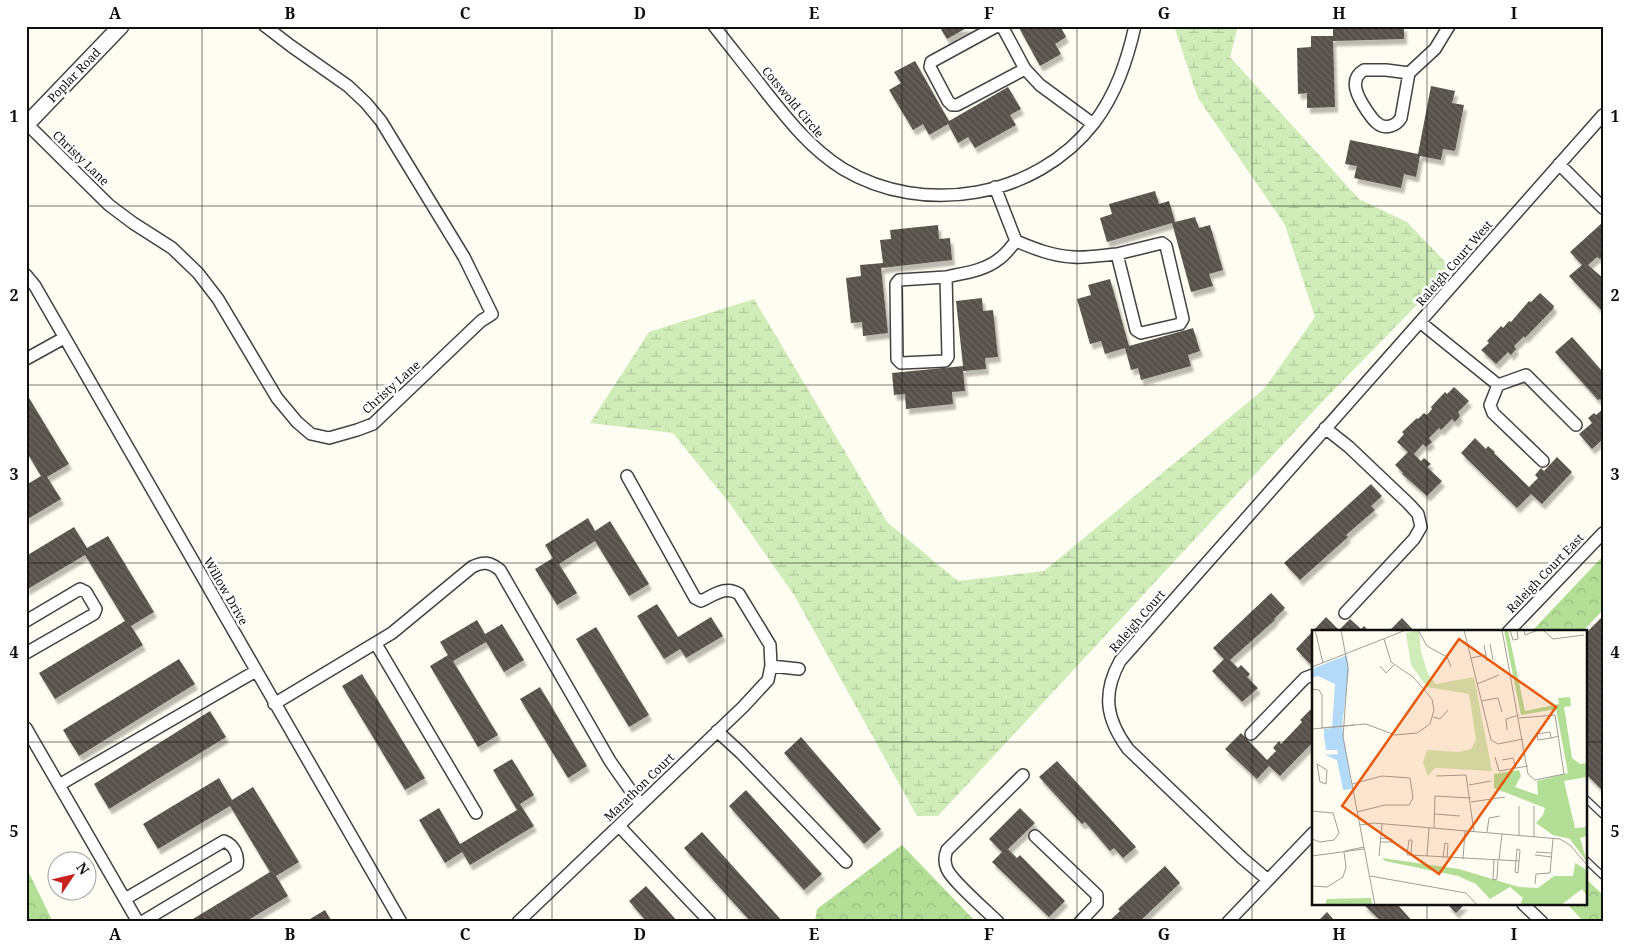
<svg xmlns="http://www.w3.org/2000/svg" width="1629" height="948" viewBox="0 0 1629 948" font-family="'Noto Serif',serif">
<defs>
<pattern id="forest-crowns" width="20" height="18" patternUnits="userSpaceOnUse" patternTransform="scale(1.25)"><rect width="20" height="18" fill="#b2de96"/><path d="M2 6a3 3 0 1 1 6 0M12 15a3 3 0 1 1 6 0" fill="none" stroke="#98bd80"/></pattern>
<pattern id="wetland-marsh" width="20" height="14" patternUnits="userSpaceOnUse" patternTransform="scale(1.25)"><rect width="20" height="14" fill="#d0ecb8"/><path d="M1 5h8M5 5V1M11 12h8M15 12V8" fill="none" stroke="#b1c99d"/></pattern>
<pattern id="building-back-hatch" width="6" height="6" patternUnits="userSpaceOnUse" patternTransform="scale(1.25)"><rect width="6" height="6" fill="#58514b"/><path d="M-1 5l2 2M0 0l6 6M5-1l2 2" fill="none" stroke="#6b6561"/></pattern>
<filter id="shadow"><feDropShadow dx="3" dy="5.5" stdDeviation="1" flood-color="#0004"/></filter>
</defs>
<rect width="100%" height="100%" fill="#fffdf1"/>
<path fill="url(#forest-crowns)" d="M1603,556v54l-21,22h-51z
M902,845l74,77h-161l2,-13z
M26,867l27,55h-27z
M1585,878l18,17v27h-19l-17,-18h18z"/>
<path fill="url(#wetland-marsh)" d="M1174,26h64l-8,31 129,142 48,23 45,47 -128,131 -386,416h-21l-123,-221 -64,-91 -57,-71 -83,-10 59,-91 105,-33 133,223 71,59 86,-10 220,-182 51,-72 -30,-92 -87,-127z"/>
<path fill="url(#building-back-hatch)" filter="url(#shadow)" d="M939,26h31l-23,13z
M1018,26h42l6,11 -11,7 6,10 -21,12z
M1333,26h71v13l-71,2 2,66 -28,1v-15l-9,1 -1,-46 14,-1v-11h22z
M915,61l34,60 59,-34 13,22 -11,6 6,10 -41,23 -7,-11 -10,6 -10,-19 -19,11 -6,-11 -10,6 -24,-40 12,-7 -7,-11z
M1431,86l24,5 -3,12 12,2 -9,46 -12,-2 -2,11 -21,-4 -4,21 -12,-3 -3,14 -47,-10 3,-12 -12,-2 5,-24 68,14z
M1155,191l4,13 10,-3 6,21 20,-5 4,11 11,-3 13,45 -14,4 4,12 -22,6 -19,-69 -65,19 -7,-24 12,-4 -3,-10z
M1603,222v34l-3,3 -3,-2 -9,8 15,13v34l-34,-36 13,-11 -12,-13z
M938,225l1,14 11,-1 2,22 -71,8 7,65 -25,3 -1,-14 -11,1 -5,-45 15,-2 -1,-11 23,-2 -3,-23 11,-1 -1,-9z
M1110,279l19,67 64,-18 7,23 -12,4 3,11 -50,14 -3,-12 -7,2 -6,-22 -20,6 -4,-13 -11,3 -13,-45 14,-4 -3,-10z
M1540,293l14,13 -1,3 -28,29 -1,-2 -10,10 2,3 -5,6 -3,-3 -12,12 -15,-14 8,-7 -2,-2 14,-15 2,2 6,-7 2,1 18,-21 2,1z
M982,298l1,13 10,-1 5,47 -13,1 1,11 -23,2 2,20 -13,1 1,12 -47,5 -1,-15 -11,1 -2,-22 71,-7 -7,-65z
M1572,337l31,35v30l-3,-3 -2,1 -43,-48z
M1454,387l15,14 -11,11 2,4 -5,6 -3,-3 -11,11 -2,-2 -10,10 3,4 -6,5 -3,-3 -9,10 7,7 3,-3 7,6 -4,3 15,14 -15,15 -25,-22 1,-1 -8,-8 13,-13 -11,-10 7,-8 -2,-2 15,-14 1,1 6,-6 3,2 5,-6 -1,-2 14,-15 2,2z
M26,393l43,71 -22,13 14,22 -35,21v-35l15,-9 -15,-25z
M1603,409v30l-11,10 -13,-15 13,-11 -4,-5 6,-5 2,2z
M1475,438l11,11 2,-3 7,6 -1,1 35,34 9,-9 -3,-3 6,-7 3,3 13,-14 15,15 -30,32 -11,-10 -14,14 -56,-55z
M1371,484l11,12 -11,10 4,4 -29,25 2,2 -48,43 -16,-17z
M588,518l7,13 15,-10 39,63 -20,12 -34,-55 -36,23 18,29 -20,12 -22,-36 18,-11 -8,-13z
M74,527l13,21 21,-12 46,76 -23,14 12,19 -88,54 -16,-26 86,-52 -40,-66 -59,35v-34z
M1271,593l14,15 -11,11 1,1 -45,40 8,8 3,-3 9,9 -3,3 11,11 -16,14 -30,-31 12,-12 -11,-11z
M657,604l21,33 33,-20 12,19 -37,22 -6,-9 -16,10 -27,-43z
M1603,616v175l-18,-18v-139z
M1326,617l13,13 11,-11 11,10 3,-3 6,6h-57v29l-3,3 -14,-15z
M1402,618l13,14h-27z
M477,620l8,14 17,-10 22,36 -20,12 -18,-30 -33,19 45,74 -20,12 -48,-81 18,-11 -8,-13z
M596,627l53,88 -20,12 -53,-88z
M179,659l16,25 -116,72 -16,-26z
M362,674l63,104 -20,12 -63,-104z
M540,687l47,79 -19,12 -48,-79z
M1313,707v35l-33,34 -11,-10 -12,13 -32,-30 16,-16 26,27 9,-9 -3,-3 6,-7 2,3 21,-22 -2,-2z
M210,711l16,26 -117,72 -15,-25z
M801,737l80,92 -17,15 -80,-91z
M512,759l22,36 -14,9 14,22 -64,39 -8,-13 -17,11 -26,-43 20,-12 21,36 57,-34 -24,-40z
M1057,761l79,86 -13,11 -9,-10 -4,3 -25,-29 -3,2 -43,-47z
M219,778l13,22 21,-13 46,75 -23,14 12,20 -43,26h-57l82,-50 -40,-66 -72,43 -15,-25z
M746,790l76,84 -18,16 -75,-84z
M1020,808l15,15 -27,26 9,9 3,-3 45,46 -16,16 -57,-55 10,-10 -13,-13z
M702,832l81,90h-32l-67,-74z
M1165,866l15,17 -41,39h-31l12,-11 -2,-2z
M646,886l32,36h-31l-18,-21z
M1363,904h34l16,18h-31z
M1447,904h18l-9,9z
M325,910l7,12h-27z
M1327,912l9,10h-19z"/>
<g fill="none" stroke-linecap="round" stroke-linejoin="round">
<defs>
<path id="service" d="M1585,798l18,17
M1585,859l18,17"/>
<path id="minor" d="M714,26c17,22 35,44 52,66 23,29 45,57 77,77 80,48 193,29 251,-46 22,-29 33,-62 41,-97
M997,26l6,2 22,41 -68,36h-5l-4,-4 -18,-34 1,-5z
M1025,69l15,16 53,39
M1364,70h22l23,3 -8,45c-5,8 -16,12 -24,5 -4,-3 -7,-8 -10,-12 -8,-12 -20,-31 -3,-41z
M1409,73l26,-24 14,-23
M27,124l82,81 24,18 39,25 26,25 20,26 59,99 20,24 14,12 18,4 28,-8 16,-6 108,-103 11,-7 -28,-57 -83,-136 -15,-18 -18,-17 -57,-40 -26,-20
M1559,164l44,44
M995,187l21,54c19,8 37,15 57,16 15,1 30,-2 44,-3
M1162,243l4,3 17,73 -3,5 -39,9 -5,-3 -19,-76z
M26,275l9,11 366,636
M946,277l2,80 -3,4 -44,2 -4,-4 -1,-75 3,-4z
M946,277c18,-4 38,-6 53,-18 7,-5 12,-12 17,-18
M1420,322l78,63 28,-10 50,50
M26,359l38,-21
M1498,385l-8,20 3,8 50,48
M1325,428l24,19 60,57 9,10 3,13 -7,12 -69,74
M26,621l54,-32 6,3 10,17 -2,5 -68,39
M1508,632l95,-99
M376,644l100,169
M771,666l28,3
M274,704l118,-71 80,-66c11,-6 18,-5 28,3l110,191 30,43
M26,728l112,194
M717,731l24,22 105,109
M1251,734l54,-56 8,-3
M59,785l197,-114
M619,826l91,96
M1035,836l62,59v9l-17,18
M1268,880l-26,-22 -114,-109c-22,-30 -26,-55 -8,-88l483,-546
M125,899l99,-58c10,4 15,14 13,24l-95,57
M1523,904l19,18
M518,922l225,-215 25,-27 3,-14 -1,-21 -31,-51c-13,-9 -25,1 -38,7l-6,-3 -68,-122
M998,922c-11,-11 -46,-41 -51,-53 -3,-7 -3,-12 0,-19l76,-75
M1228,922l85,-89"/>
<path id="tertiary" d="M26,125l95,-99"/>
</defs>
<use href="#service" stroke="#424242" stroke-width="8"/>
<use href="#minor" stroke="#424242" stroke-width="14"/>
<use href="#tertiary" stroke="#424242" stroke-width="18"/>
<use href="#service" stroke="#fff" stroke-width="5.5"/>
<use href="#minor" stroke="#fff" stroke-width="11"/>
<use href="#tertiary" stroke="#fff" stroke-width="15"/>
</g>
<path fill="none" stroke="#0f0f0f" stroke-width="1" stroke-opacity="0.55" d="M202,26v896M377,26v896M552,26v896M727,26v896M902,26v896M1077,26v896M1252,26v896M1427,26v606M26,206h1577M26,385h1577M26,563h1577M26,742h1287M1585,742h18M1427,904v18"/>
<g text-anchor="middle" dominant-baseline="central" stroke-width="5" stroke-linejoin="round" paint-order="stroke">
<g font-size="12" fill="#0f0f0f" stroke="#fff">
<text transform="translate(74 75) rotate(-46)">Poplar Road</text>
<text transform="translate(793 102) rotate(50)">Cotswold Circle</text>
<text transform="translate(81 158) rotate(44)">Christy Lane</text>
<text transform="translate(1454 263) rotate(-49)">Raleigh Court West</text>
<text transform="translate(391 387) rotate(-42)">Christy Lane</text>
<text transform="translate(1545 573) rotate(-46)">Raleigh Court East</text>
<text transform="translate(226 591) rotate(60)">Willow Drive</text>
<text transform="translate(1137 621) rotate(-49)">Raleigh Court</text>
<text transform="translate(639 787) rotate(-44)">Marathon Court</text>
</g>
</g>
<g transform="translate(1312 630)">
<rect width="275" height="275" fill="#fffdf1"/>
<path d="M192,0h4l17,81 34,-7 -1,-6 12,-1 1,9 -7,1 8,51 8,6 7,-1v14l-23,4 11,47 12,-1v9l-7,2 7,24 -17,-23 -17,-4 -17,-12 7,-8 2,-7 -51,-20v-14l25,-4 2,6 -6,11 23,8 -1,-14 31,-8 -12,-64 -35,6zM70,228l77,11 60,18 19,1 16,-12h19l2,-13 12,7v26l-5,-7 -21,16h-41l3,-7 -13,-11 -20,12 -14,-15 -18,-8 -73,-15zM59,268l1,7h-47l2,-6z" fill="#b2de96"/>
<path d="M107,0l2,22 7,22 8,10 38,-7 18,94 -57,-3 -7,8 -5,-13 4,-13 32,2 12,-3 5,-9 -7,-46 -42,-7 -16,-22 -5,-32z" fill="#d0ecb8"/>
<path d="M35,25l2,15 -7,56 10,63 -9,1 -6,-30 -12,-5 13,-1 -1,-4h-11l-2,-14v-7l8,-1 3,-44 -17,-8 -6,2v-9z" fill="#b3dbf9"/>
<path fill="none" stroke="#9f9e97" stroke-width="1" d="M3,0l8,33M29,0l7,38 -5,69 32,168M106,0l9,16 20,11 4,10M152,0l27,110 7,4 25,-5M190,0l26,144 7,6 29,-6 -9,-59 -36,3M198,0l3,10 5,-1 -1,-9M212,0l1,5 13,-5M231,0l10,9 31,-4M178,14l3,16M172,15l3,16M159,28l15,-3M68,36l6,7 8,-8M0,37l94,-37M165,54l22,-9M0,59l7,1 3,5v33M169,71l17,-3 4,14M121,87l7,2 8,-9M10,98l44,-4 29,11 22,-2 13,-9 4,-14 -2,-11 -19,-22 -22,-15 -7,-23M0,99l42,-4M195,100l-1,-11 13,-4M239,108l-1,-6 -13,2 1,6 13,-2 8,-2M183,127l4,14 29,-5M190,130l11,-2 3,10M5,134l10,6 -1,14 -6,-2zM154,145l8,57M124,146l30,-1M40,154l30,-8 28,2 3,20 -4,7h-24l-28,7M157,155l22,-4M159,172l34,-5M0,181l21,2 6,20 -5,7 -14,2 -8,-3M123,184l25,2M48,195l14,-2 186,16 10,6 17,20M122,198l1,-32 36,2M175,202l2,-14 11,-2M207,206v-30M222,207v-31M97,210h3l-1,15h-4zM68,212h12v-3l-12,-1M205,219l3,1 -2,23 -3,-1zM33,221l19,-4M224,222l15,1M99,225l108,6M223,225l17,2M0,226l52,-7M67,226l3,-32M115,226l2,-28M131,228l2,-15 3,1 -1,14M151,229l2,-28M182,230l-1,20 4,-1 1,-18M187,230l3,-26M58,246l96,17 11,12M223,254l1,-10 14,-1 3,-34M0,256l15,1 16,-10 3,-10 -2,-15"/>
<path fill="#e8590c" fill-opacity="0.15" stroke="#e8590c" stroke-width="2.5" d="M147,9l97,68 -117,167 -97,-68z"/>
<rect width="275" height="275" fill="none" stroke="#0f0f0f" stroke-width="2.5"/>
</g>
<rect width="1629" height="948" fill="none" stroke="#ffffff" stroke-width="55"/>
<g transform="translate(72 876) rotate(55)"><circle r="24" fill="#ffffff" stroke="#9f9f9f"/>
<path d="M0-4L9 19L0 12L-9 19Z" fill="#c7211f"/>
<text y="-8" font-size="14" font-weight="bold" text-anchor="middle" fill="#0f0f0f">N</text>
</g>
<rect x="28" y="28" width="1574" height="892" fill="none" stroke="#0f0f0f" stroke-width="2"/>
<g font-size="16" text-anchor="middle" font-weight="bold" fill="#0f0f0f">
<text x="115" y="19">A</text>
<text x="290" y="19">B</text>
<text x="465" y="19">C</text>
<text x="640" y="19">D</text>
<text x="814" y="19">E</text>
<text x="989" y="19">F</text>
<text x="1164" y="19">G</text>
<text x="1339" y="19">H</text>
<text x="1514" y="19">I</text>
<text x="14" y="122">1</text>
<text x="1615" y="122">1</text>
<text x="14" y="301">2</text>
<text x="1615" y="301">2</text>
<text x="14" y="480">3</text>
<text x="1615" y="480">3</text>
<text x="14" y="658">4</text>
<text x="1615" y="658">4</text>
<text x="14" y="837">5</text>
<text x="1615" y="837">5</text>
<text x="115" y="940">A</text>
<text x="290" y="940">B</text>
<text x="465" y="940">C</text>
<text x="640" y="940">D</text>
<text x="814" y="940">E</text>
<text x="989" y="940">F</text>
<text x="1164" y="940">G</text>
<text x="1339" y="940">H</text>
<text x="1514" y="940">I</text>
</g>
</svg>
